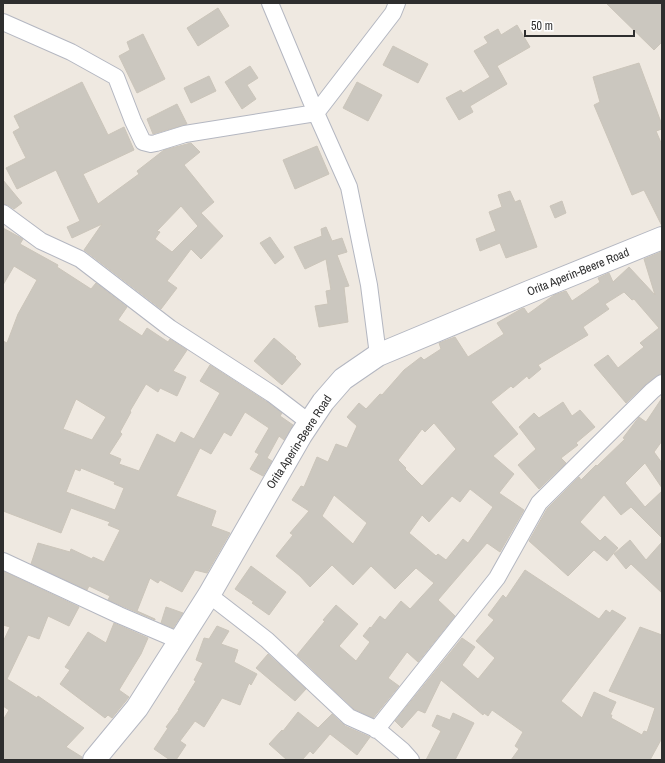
<svg xmlns="http://www.w3.org/2000/svg" width="665" height="763" viewBox="0 0 665 763" font-family="'Archivo Narrow',sans-serif">
<rect width="100%" height="100%" fill="#efe9e1"/>
<path fill="#cbc7bf" stroke="#cbc5ba" fill-rule="evenodd" d="M606,3h56v39l-8,8z
M218,8l11,18 -31,20 -11,-18z
M517,25l13,22 -33,19 10,18 -37,22 3,6 -14,8 -13,-22 15,-8 2,3 27,-16 -16,-26 14,-8 -4,-6 14,-8 3,6z
M143,34l22,45 -28,14 -18,-37 11,-6 -3,-8z
M393,46l35,18 -10,19 -35,-18z
M639,63l23,62v4l-6,2 6,14v81l-18,-36 -12,5 -38,-90 6,-3 -7,-25z
M250,66l8,12 -11,7 9,14 -14,10 -17,-27z
M209,76l7,15 -25,12 -7,-15z
M82,82l26,53 16,-8 10,23 -51,24 15,30 41,-30 -2,-3 27,-21 27,-7 9,9 -16,13 30,37 -13,11 22,23 -22,23 -10,-10 -24,32 10,7 -16,21 -77,-59 18,-26 -30,14 -5,-11 13,-6 -24,-51 -39,19 -11,-21 20,-10 -13,-26 7,-4 -6,-12zM181,206l17,20 -26,26 -17,-13 5,-7 -3,-1z
M357,82l25,13 -14,26 -25,-13z
M177,104l10,20 -34,10 -6,-15z
M317,146l12,28 -34,15 -12,-29z
M3,180l19,23 -8,6 -6,-4 -5,-1z
M510,191l5,11 5,-2 17,47 -31,11 -6,-15 -20,8 -4,-12 20,-8 -7,-19 13,-5 -4,-12z
M562,201l4,12 -11,5 -5,-12z
M326,227l6,14 10,-3 5,14 -10,3 12,31 -5,1 4,35 -29,5 -4,-21 13,-2 -2,-13 5,-1 -5,-31 -21,10 -11,-22 28,-11 -1,-7z
M3,228l20,11 -3,5 38,21 -1,2 34,22 5,-6 31,24 -9,13 24,16 5,-8 21,14 2,-3 17,11 -14,21 13,6 -9,19 -17,-8 -2,4 -12,-8 -16,27 1,1 -11,20 2,2 -13,20 12,5 -2,5 20,7 18,-37 18,9 6,-11 13,7 26,-46 -20,-12 10,-16 57,37 15,11 -2,3 13,9 -9,15 -5,-4 -12,22 5,3 -9,15 -13,-7 9,-15 -4,-2 14,-24 -24,-16 -14,24 -7,-4 -13,22 -11,-6 -24,48 40,15 -5,15 19,7 -23,40 -12,-3 -13,22 -22,-12 -2,3 -8,-5 -13,33 18,8v1l-47,-20 2,-4 -21,-10 -2,4 -56,-26 7,-21 32,9 1,-3 21,10 1,-2 11,5 16,-32 -12,-5 2,-3 -39,-14 -10,25 -58,-22v-170l4,2 11,-29 19,-34 -23,-14 -11,19zM76,399l30,18 -14,23 -29,-11zM81,468l34,14 -1,2 10,4 -9,22 -49,-18 9,-23 5,2z
M270,237l14,20 -9,7 -15,-21z
M661,252l1,121 -16,11 -20,19 -32,-38 14,-10 10,13 26,-21 -4,-4 19,-15 -25,-29 -2,1 -8,-8 -19,12 4,5 -26,18 5,8 -50,30 3,4 -12,10 -2,-3 -14,12 -2,-2 -20,16 27,32 -25,22 21,18 -15,19 25,17 -24,42 -13,-9 -49,57 17,16 -37,46 -11,-10 -19,26 11,8 -26,32 -19,-9 -57,-54 28,-34 -2,-1 13,-15 22,19 -19,22 17,15 14,-19 -7,-6 7,-9 1,1 9,-12 5,4 16,-19 9,8 24,-26 -18,-15 -21,21 -24,-23 -18,19 -21,-20 -22,22 -10,-11 -24,-20 17,-21 -3,-2 19,-22 -17,-11 9,-14 3,1 13,-30 11,5 8,-18 11,4 10,-22 -10,-9 12,-14 7,6 14,-15 2,1 22,-25 17,-13 3,3 17,-11 -2,-6 16,-6 13,20 36,-23 -7,-11 24,-14 3,-1 4,6 26,-19 12,-4 6,10 28,-19 -2,-4 11,-5 4,9 16,-15 26,28 -11,-36zM434,423l22,26 -34,37 -17,-17 1,-1 -8,-8 24,-31 3,3zM470,489l23,18 -25,36 -5,-4 -17,21 -8,-6 -2,2 -27,-23 13,-18 7,7 23,-26 8,6zM334,495l33,28 -14,21 -31,-28z
M274,338l22,19 -1,1 6,6 -19,21 -28,-24z
M662,398v43l-8,11 8,11v25l-17,-25 -20,20 20,24 17,-16v47l-31,-31 -10,8 -17,-20 -24,27 20,19 5,-5 13,12 -11,13 -13,-11 -26,26 -39,-35 18,-32 32,-32 2,3 15,-15 1,1 28,-27 -2,-1 16,-21 7,5z
M563,402l9,14 8,-6 15,17 -19,16 2,2 -17,13 5,5 -27,26 -21,-24 18,-16 -17,-22 15,-14 5,5z
M630,540l16,20 16,-18v51l-31,-29 -5,5 -12,-15z
M251,566l35,26 -17,23 -17,-12 2,-1 -19,-13z
M525,570l74,49 7,-9 4,3 2,-3 14,8 -65,83 21,17 12,-26 22,10 -6,13h2l-1,3 31,17 2,-4 3,1 8,-24 -46,-17 31,-64 22,8v103l-12,22h-139l8,-11 -4,-3 8,-14 -31,-22 -4,6 -4,-3 -1,2 -42,-35 -16,33 -7,-3 -16,18 -7,-7 67,-83 13,9 -13,18 16,14 17,-21 -19,-17 18,-21 -6,-5 15,-20 3,3z
M3,571l76,36 -10,19 -21,-10 -9,23 -11,-4 -21,44 30,19 1,-2 46,32 -18,19 16,10v3h-79v-40l6,-10 -6,-4v-64l7,-15 -7,-2z
M166,607l17,6 -10,15 -12,-5z
M114,623l34,15 -7,16 -22,36 10,7 -17,21 -4,-3 -3,3 -45,-34 10,-14 -5,-3 23,-35 18,11z
M217,626l12,5 -8,13 17,6 -4,12 23,12 -6,11 -2,-2 -9,22 -18,-7 -18,29 -9,-6 -15,20 6,4 -10,15h-6l-16,-11 14,-21 -2,-1 13,-17h-1l18,-29 -2,-1 9,-17 -7,-3 8,-22 5,1z
M268,654l38,35 -11,12 -39,-33z
M298,712l20,16 14,-14 13,12 25,11 -13,18 -27,-21 -17,20 -3,-3 -8,9h-15l-18,-16 13,-14 1,1z
M453,713l21,10 -19,37h-29l15,-29 -9,-5 5,-11 13,5z"/>
<g fill="none" stroke-linecap="round" stroke-linejoin="round">
<defs>
<path id="minor" d="M270,3l46,110 33,74 20,98 9,70
M3,22l68,30 45,25 17,44 10,21 8,2 5,-1 29,-9 131,-21 77,-100 4,-10
M3,213l38,28 39,18 90,69 102,66 38,29
M3,561l116,54 61,26
M209,595l58,45 82,77 29,13 25,21 8,9
M376,730l121,-152 42,-75 113,-112 10,-8"/>
<path id="secondary" d="M94,760l43,-52 72,-113 92,-160 22,-33 20,-23 35,-24 151,-63 133,-54"/>
</defs>
<use href="#minor" stroke="#b4b7c1" stroke-width="18"/>
<use href="#secondary" stroke="#b4b7c1" stroke-width="24"/>
<use href="#minor" stroke="#fff" stroke-width="16"/>
<use href="#secondary" stroke="#fff" stroke-width="22"/>
</g>
<g text-anchor="middle" dominant-baseline="central" stroke-width="3.5" stroke-linejoin="round" paint-order="stroke">
<g font-size="12" fill="#2e2e2e" stroke="#fff">
<text transform="translate(578 272) rotate(-22)">Orita Aperin-Beere Road</text>
<text transform="translate(299 442) rotate(-57)">Orita Aperin-Beere Road</text>
</g>
</g>
<rect width="665" height="763" fill="none" stroke="#2e2e2e" stroke-width="8"/>
<path d="M525 30v6h109v-6" fill="none" stroke="#2e2e2e" stroke-width="2"/>
<text x="531" y="30" font-size="12" fill="#2e2e2e" stroke="#ffffff" stroke-width="3" paint-order="stroke">50 m</text>
</svg>
